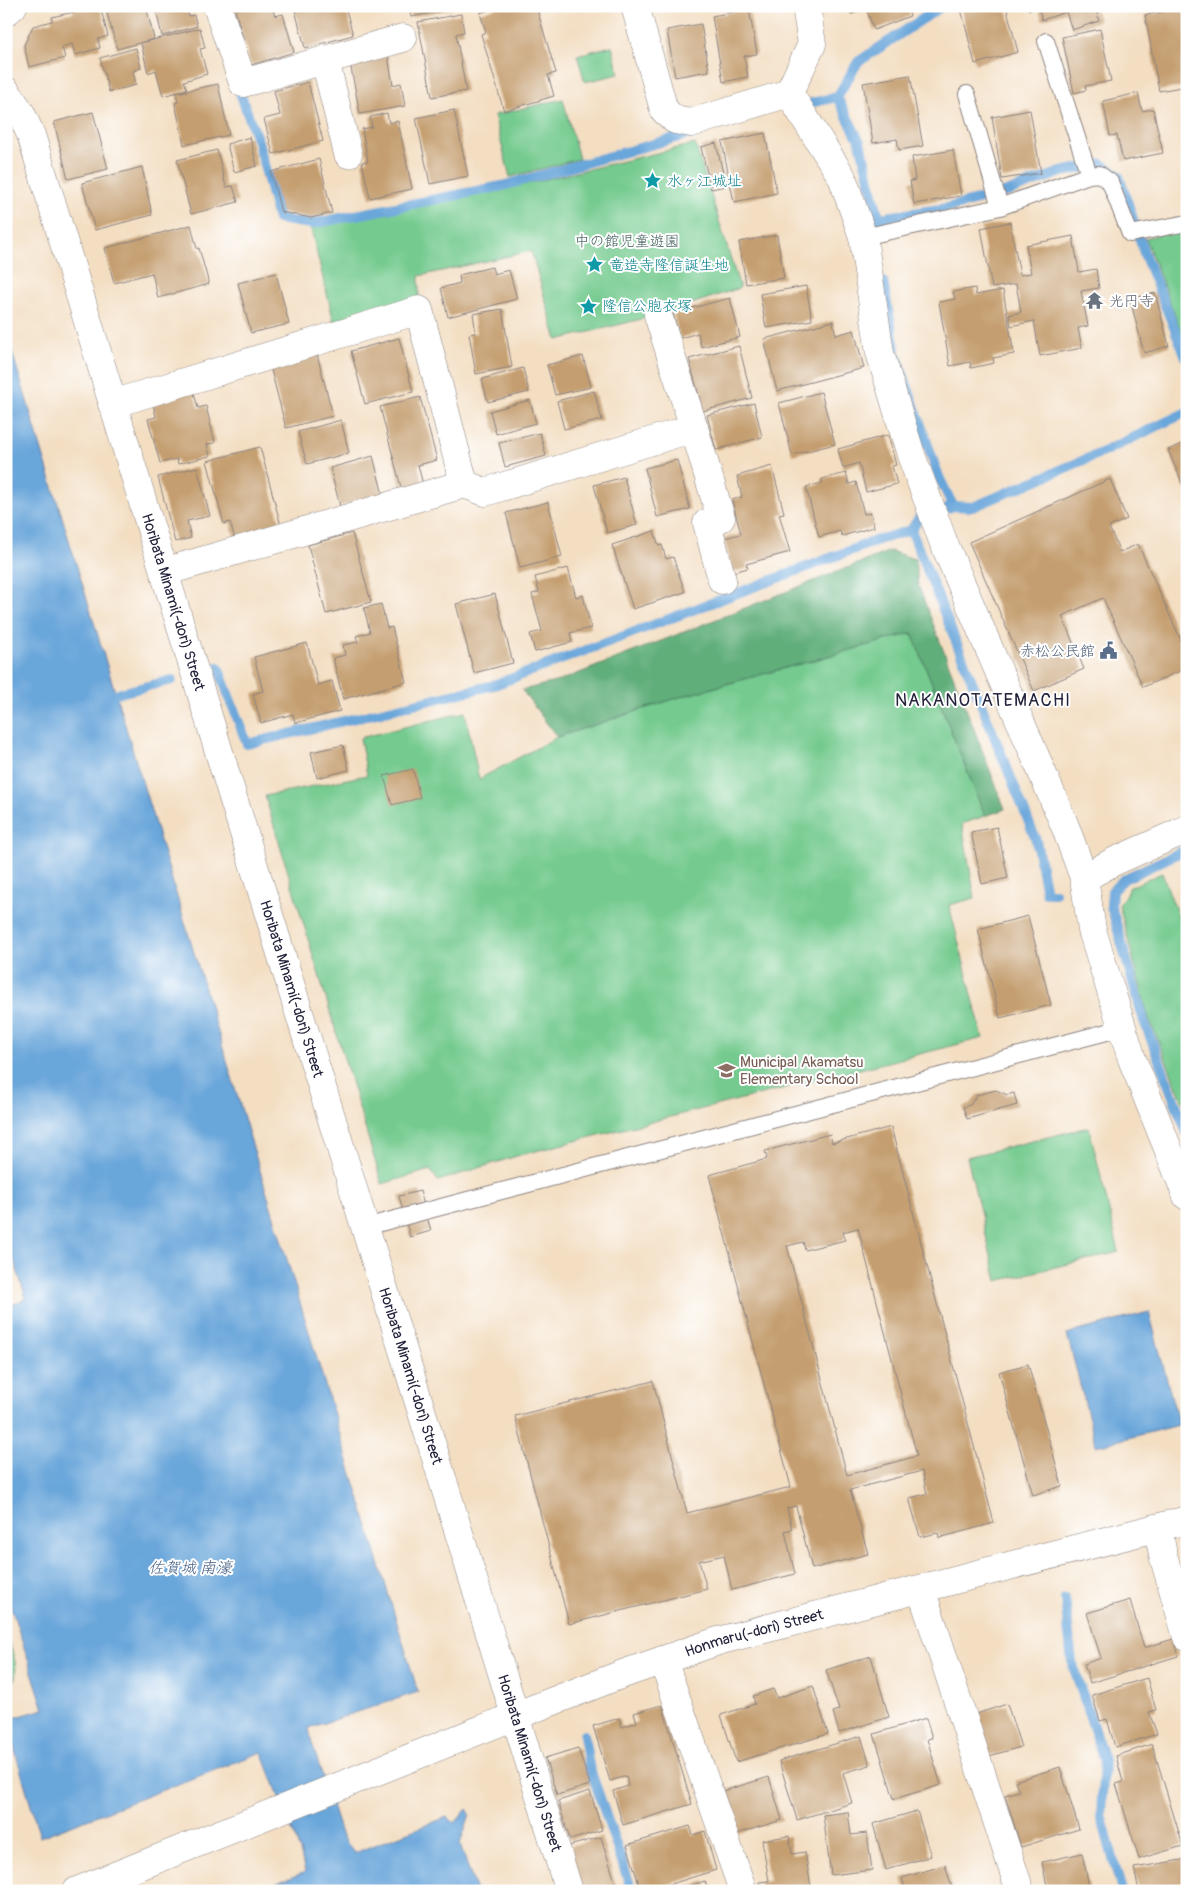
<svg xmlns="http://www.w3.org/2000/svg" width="1193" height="1897" viewBox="0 0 1193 1897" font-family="Pangolin,'Klee One',sans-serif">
<rect width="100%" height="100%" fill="#fff"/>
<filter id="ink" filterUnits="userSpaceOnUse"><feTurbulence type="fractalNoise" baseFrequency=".02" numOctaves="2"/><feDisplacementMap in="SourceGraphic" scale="10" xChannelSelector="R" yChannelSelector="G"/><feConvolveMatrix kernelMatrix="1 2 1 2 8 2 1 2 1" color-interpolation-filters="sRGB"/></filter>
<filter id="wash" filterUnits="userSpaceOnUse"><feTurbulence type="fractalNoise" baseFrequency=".0096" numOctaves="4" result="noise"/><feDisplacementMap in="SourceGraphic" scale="20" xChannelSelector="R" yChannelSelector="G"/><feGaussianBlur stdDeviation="1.12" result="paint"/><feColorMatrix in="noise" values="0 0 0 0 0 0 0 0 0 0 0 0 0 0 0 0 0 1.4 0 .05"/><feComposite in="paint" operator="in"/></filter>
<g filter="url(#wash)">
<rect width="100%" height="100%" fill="#f3dec2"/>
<path fill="#75cb8f" stroke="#4c7665" d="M612,46l7,28 -34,8 -8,-27z
M563,99l16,60 -69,18 -16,-62z
M695,144l45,144 -82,27 -101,25 -26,-89 -112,25v21l-85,25 -24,-96 203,-39z
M1187,228v119l-42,-109z
M912,633l73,183 -23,8 13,74 -26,7 34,133 -463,117 -82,26 -8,-11 -48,14 -117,-388 102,-21 -7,-37 105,-26 14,67 78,-42 126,-41z
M1162,873l25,67v172l-39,-96 -29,-111 11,-18z
M1089,1127l30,125 -122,29 -30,-124z
M6,1633c7,23 18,40 0,61z"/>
<path fill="#60af7a" stroke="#41685a" d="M890,551l25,8 3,26 87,224 -20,7 -73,-183 -229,63 -126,41 -35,-47 37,-9z"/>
<path fill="#69a6da" stroke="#46648a" d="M6,332l412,1360 -109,36 3,15 30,94 12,16 93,-36 8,6 12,-14 3,5 -10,30 16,47h-220l49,-19 -5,-21 -38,-99 -222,85 -34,-117 38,-11 -38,-117v-284l20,-10 -20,-63z
M1149,1312l30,113 -83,21 -29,-112z"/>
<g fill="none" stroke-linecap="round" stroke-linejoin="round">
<path stroke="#69a6da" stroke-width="10" d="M237,85l21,56 20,78 33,5 191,-38 195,-54
M837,97l23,45 19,76v5
M798,106l39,-9 21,-35 84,-56
M879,218l68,-10 60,-16 54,-20 41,-8 17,12 26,80 42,103
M883,282l13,72 43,123 14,29
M948,508l5,-2 20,1 130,-55 84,-40
M911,530l8,-12 13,-4
M218,667l29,77 247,-59 384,-145 33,-10 125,310 10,53h9
M116,694l56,-14
M1187,849l-63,30 -12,12 -1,15 33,115 43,112
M1065,1599l7,63 32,98 -3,55 21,76
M584,1735l5,31 43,125"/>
</g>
<g id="blocks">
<path fill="#c49e70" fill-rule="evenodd" d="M77,6h23l8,30 -10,3 2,9 -25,7 -3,-11 -10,3 3,11 -36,9 -5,-22 9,-19 19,-5v-4l22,-5 -2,-4z
M105,6h41l8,33 -37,10z
M155,6h31l3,10 5,-1 3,11 -35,10z
M247,6h25l3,10 8,-2 11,38 -43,13 -16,-55z
M294,6h51l8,29 -48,13z
M409,6h43l1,3 -42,8z
M501,6h35l20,67 -8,2 6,21 -50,15 -23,-77 5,-2 -6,-19z
M848,6h58l4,10 -36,14 -8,-22 -15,6z
M970,6h36l12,46 -43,12 -14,-55z
M1028,6h67l4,15 -27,9 -6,-18 -24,8 -4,-13 -9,3z
M1184,8l3,18v60l-28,5 -14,-76z
M749,9l8,45 -13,2 4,21 -25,5 -11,-66z
M461,14l3,18 -8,2 10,57 -34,6 -14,-75z
M701,24l8,47 -34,6 -8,-47z
M200,28l5,20 -5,1 7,25 -23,7 3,8 -24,7 -7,-26 -8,3 -7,-30z
M1100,29l11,52 -26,5 1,4 -12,3 -12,-56z
M136,48l5,20 -8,3 3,14 -27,7 -9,-34z
M388,56l5,29 8,-2 4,23 -45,8 -10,-51z
M910,75l13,71 -24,4 -2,-11 -24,4 -10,-60z
M308,82l15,59 -50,13 -9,-35 16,-4 -6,-24z
M218,84l11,51 -45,10 -9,-42 3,-1 -2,-9z
M1138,93l4,18 11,-2 10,44 -40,8 -6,-26 -7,1 -7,-35z
M454,110l14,66 -38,8 -14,-66z
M1030,110l11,63 -39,6 -10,-62z
M93,112l15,57 -40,10 -14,-57z
M387,113l2,10 9,-2 14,68 -42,9 -8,-36 6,-1 -6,-32 10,-2 -2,-10z
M765,133l12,60 -43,9 -12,-60z
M250,137l7,29 -23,6 -7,-28z
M716,143l10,43 -15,3 -10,-42z
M217,150l9,37 7,-1 5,16 -47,12 -14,-54z
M953,150l8,46 -47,8 -4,-23 5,-1 -3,-23z
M319,159l13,54 -21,5 -30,-6 -10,-40z
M142,167l10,48 -57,15 -13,-47z
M1010,222l10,53 11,-2 -5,-28 47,-9 6,36 17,-3 3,19 -18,3 7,35 -10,2 4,20 -42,8 -6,-35 -23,5 -2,-11 12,-3 -5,-28 -24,4 -11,-60z
M191,225l6,24 2,-1 10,36 -51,14 -6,-25 -38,10 -9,-35z
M777,235l7,43 -38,6 -7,-42z
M492,267l2,7 15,-4 8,29 -69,18 -7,-29 19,-5 -1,-8z
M276,273l13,51 -38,9 -13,-50z
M806,286l6,34 -46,8 -6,-34z
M975,288l1,7 27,-5 11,64 -21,4 1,5 -23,5 -1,-6 -20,4 -11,-64 16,-3 -2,-7z
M1155,293l14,53 -25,7 -14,-54z
M730,298l10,39 -39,10 -3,-14 -18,5 -7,-25z
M502,309l10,58 -36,7 -7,-40 7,-1 -3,-19z
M833,321l3,14 18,-5 10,38 -87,23 -13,-52z
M399,338l14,54 -48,12 -14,-53z
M739,346l13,52 -49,13 -14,-52z
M317,354l16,62 -47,12 -16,-62z
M583,356l8,31 -36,8 -8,-30z
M523,368l6,24 -41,10 -6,-23z
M193,389l5,19 8,-2 9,37 -8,1 3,12 -32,8 -1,-5 -17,4 -12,-44 8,-2 -4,-18z
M594,391l8,29 -38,9 -7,-28z
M821,392l14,52 -43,11 -13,-52z
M420,397l17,63 -19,5 5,20 -21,6 -22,-84z
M530,400l6,23 -40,11 -6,-23z
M754,403l8,34 -46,13 -9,-35z
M341,420l8,33 -42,11 -9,-32z
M540,433l6,23 -41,11 -6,-24z
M888,435l8,30 -4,1 5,18 -31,8 -7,-29 -16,5 -5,-19z
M1187,442v52l-19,-44z
M260,447l21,79 -46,13 -5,-17 -6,2 -17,-63z
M373,456l10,39 -43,11 -10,-38z
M677,460l13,49 -33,8 -12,-49z
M772,466l12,47 -5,1 11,38 -44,12 2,4 -15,4 -9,-34 17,-4 -9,-34 10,-3 -5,-21z
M197,467l13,49 -23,5 4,17 -16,4 -17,-65z
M846,473l3,11 7,-2 8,32 7,-1 3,14 -32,9 -2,-5 -21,6 -13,-50 16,-4v-4z
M624,477l13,48 -30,8 -13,-48z
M1110,479l17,40 -18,8 11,25 18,-8 49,110v14l-44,19 -40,-89 -41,18 22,53 -50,22 -65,-149z
M548,502l14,55 -42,11 -14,-55z
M654,531l5,15 3,-1 4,14 7,-2 12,35 -52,17 -21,-64z
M352,533l19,69 -45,12 -18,-69z
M568,568l8,29 7,-2 8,33 -21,5 2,9 -37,10 -5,-18 12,-3 -10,-37 7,-2 -4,-15z
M495,594l18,69 -39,10 -18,-69z
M381,604l6,24 5,-1 14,55 -63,17 -10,-41 12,-3 -2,-10 15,-3 -2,-6 14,-4 -6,-24z
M307,643l11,42 14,-4 8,30 -45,12 -2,-9 -32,9 -8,-29 10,-3 -9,-34z
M343,745l6,25 -32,8 -6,-26z
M413,769l7,29 -28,7 -8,-29z
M997,827l11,51 -26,6 -11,-52z
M1028,916l23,89 -51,13 -22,-89z
M996,1090l11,5 7,-2 3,12 -50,14 -4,-12 7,-2 7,-10z
M891,1127l103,396 -55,15 -1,-5 -18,4 -11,-39 18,-4 -5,-23 -72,19 18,64 -56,15 -16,-63 -9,2 5,21 -7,2 10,43 -63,16 -8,-35 -25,6 8,28 -138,35 -54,-208 138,-35 34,132 104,-26 -82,-312 58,-16 -2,-8 65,-17 2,9zM858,1228l59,228 -70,19 -60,-229 16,-4 2,8 40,-10 -2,-8z
M420,1191l11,40 -21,6 -11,-41z
M1028,1364l34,122 -29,9 -34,-123z
M1187,1565v20h-1l-5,-18z
M1130,1600l14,48 29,-9 5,17 -88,27 -6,-19 17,-6 -14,-45z
M871,1656l18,61 -50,16 -6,-21 6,-2 -13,-40z
M1147,1678l9,32 -7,2 8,22 -42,13 -8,-28 -7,2 -8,-26z
M813,1686l15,48 -92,28 -15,-47 34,-11 -2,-8 20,-7 4,9z
M1007,1704l14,43 -32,9 -13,-42z
M662,1705l30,99 -69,21 -10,-34 15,-5 -2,-10 -16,5 -17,-55 26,-8 3,9 15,-5 -3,-9z
M926,1718l6,20 -5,1 14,46 -47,14 -20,-65z
M861,1736l9,29 -27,8 9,30 -55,17 -18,-59z
M1152,1744l31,102 -44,13 -23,-75 7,-2 -7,-26z
M578,1748l12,37 -33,10 -12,-37z
M1060,1767l19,62 -58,18 -16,-52 14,-4 -4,-10z
M769,1777l13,43 -46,14 -13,-43z
M590,1791l12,39 -32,10 -12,-39z
M917,1811l14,45 -45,14 -13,-46z
M848,1812l3,23 16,-2 5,37 -41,5 -8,-60z
M690,1826l3,9 12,-4 11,39 -68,21h-7l-14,-46z
M789,1836l3,18 13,-2 6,35 -25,4h-26l-1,-9 10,-1 -7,-41z
M601,1837l17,54h-36l-13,-45z
M1082,1853l8,38h-42l-6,-29z
M1187,1859v32h-48l-5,-23z
M945,1865l8,26h-47l-4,-13z
M705,1881l3,10h-32l-1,-1z"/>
</g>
</g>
<g filter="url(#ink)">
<use href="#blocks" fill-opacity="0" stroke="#8a807e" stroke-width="1"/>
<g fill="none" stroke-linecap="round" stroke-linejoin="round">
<defs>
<path id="lane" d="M1046,41l43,134
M967,94l33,113
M863,237l137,-30 89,-32 10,-1 11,8 20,52 57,-11
M365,1227l757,-199"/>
<g id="street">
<path d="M217,6l26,77 160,-45"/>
<path d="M635,6l29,104 11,10 16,3 98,-30 53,84 21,60 17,116 31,102 32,86 122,285 19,52 8,52 40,129 55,137"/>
<path d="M6,12l7,-6"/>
<path d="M325,60l23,94"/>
<path id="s1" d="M6,91l15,22 10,22 192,630"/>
<path d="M789,93l23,-49 -6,-38"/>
<path d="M112,404l307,-94 45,174"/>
<path d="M694,428l27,90 -14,5 15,57"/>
<path d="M164,572l300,-88 21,8 209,-64 -36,-113"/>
<path d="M1084,878l29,-16 74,-33"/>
<path d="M1158,1528l5,27 24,82"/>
<path d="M921,1589l99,302"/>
<path d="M663,1660l80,231"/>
</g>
<g id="secondary">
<path id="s2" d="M223,765l346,1126"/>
</g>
<g id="primary">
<path id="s3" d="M77,1891l438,-175 105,-41 98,-34 469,-121"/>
</g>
</defs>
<use href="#lane" stroke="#8a807e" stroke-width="18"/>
<use href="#street" stroke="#8a807e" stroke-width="29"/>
<use href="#secondary" stroke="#8a807e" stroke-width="29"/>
<use href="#primary" stroke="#8a807e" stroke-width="29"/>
<use href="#lane" stroke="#fff" stroke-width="16"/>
<use href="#street" stroke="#fff" stroke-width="28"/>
<use href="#secondary" stroke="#fff" stroke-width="28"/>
<use href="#primary" stroke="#fff" stroke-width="28"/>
</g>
</g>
<defs>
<symbol id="sight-bare" viewBox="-9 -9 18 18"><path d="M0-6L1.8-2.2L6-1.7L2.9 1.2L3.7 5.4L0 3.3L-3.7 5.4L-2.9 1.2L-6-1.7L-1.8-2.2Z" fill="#0f9aa8" stroke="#fff" stroke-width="2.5" paint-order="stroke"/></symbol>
<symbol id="temple-bare" viewBox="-9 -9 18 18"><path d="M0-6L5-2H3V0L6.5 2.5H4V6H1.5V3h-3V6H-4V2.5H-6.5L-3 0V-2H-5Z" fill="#6b7280" stroke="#fff" stroke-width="2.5" paint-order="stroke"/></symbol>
<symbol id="civic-bare" viewBox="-9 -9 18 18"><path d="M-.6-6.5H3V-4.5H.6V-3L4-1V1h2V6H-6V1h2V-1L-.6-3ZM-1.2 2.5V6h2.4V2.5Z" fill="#5c6f8a" stroke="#fff" stroke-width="2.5" paint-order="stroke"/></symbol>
<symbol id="school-bare" viewBox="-9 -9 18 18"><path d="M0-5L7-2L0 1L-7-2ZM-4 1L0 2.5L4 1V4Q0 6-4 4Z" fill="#8d6e63" stroke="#fff" stroke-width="2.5" paint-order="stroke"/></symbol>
</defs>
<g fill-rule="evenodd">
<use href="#sight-bare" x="640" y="168" width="25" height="25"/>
<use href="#sight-bare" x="582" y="252" width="25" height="25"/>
<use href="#temple-bare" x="1082" y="288" width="25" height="25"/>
<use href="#sight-bare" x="576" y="294" width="25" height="25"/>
<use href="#civic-bare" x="1096" y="638" width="25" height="25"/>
<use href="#school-bare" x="714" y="1058" width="25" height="25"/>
</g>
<g text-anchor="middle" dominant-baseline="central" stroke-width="4" stroke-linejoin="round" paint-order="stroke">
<g font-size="15" fill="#0d838f" stroke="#fff" text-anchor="start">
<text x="667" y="181">水ヶ江城址</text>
<text x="609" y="265">竜造寺隆信誕生地</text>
<text x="602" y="306">隆信公胞衣塚</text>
</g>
<g font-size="15" fill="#3f5d58" stroke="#fff">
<text x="627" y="241">中の館児童遊園</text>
</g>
<g font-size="15" fill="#5b616d" stroke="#fff" text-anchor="start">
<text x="1109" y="301">光円寺</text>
</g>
<g font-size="15" fill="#22223b" stroke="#fff">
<text stroke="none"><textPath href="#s1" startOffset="539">Horibata Minami(-dori) Street</textPath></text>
<text stroke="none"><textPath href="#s2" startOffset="234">Horibata Minami(-dori) Street</textPath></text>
<text stroke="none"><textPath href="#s2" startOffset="639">Horibata Minami(-dori) Street</textPath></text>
<text stroke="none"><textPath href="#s3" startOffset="725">Honmaru(-dori) Street</textPath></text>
<text stroke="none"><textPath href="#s2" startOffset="1044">Horibata Minami(-dori) Street</textPath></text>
</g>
<g font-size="15" fill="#4e5e75" stroke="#fff" text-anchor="end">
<text x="1095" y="651">赤松公民館</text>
</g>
<g font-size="15" fill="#785e54" stroke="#fff" text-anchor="start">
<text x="740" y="1062">Municipal Akamatsu<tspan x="740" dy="17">Elementary School</tspan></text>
</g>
<g font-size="16" font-style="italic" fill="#425d83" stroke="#fff">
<text x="190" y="1568">佐賀城 南濠</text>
</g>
<g font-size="18" letter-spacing="1" fill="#22223b" stroke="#fff">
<text x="983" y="700">NAKANOTATEMACHI</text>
</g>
</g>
<rect width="1193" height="1897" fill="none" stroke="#fff" stroke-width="25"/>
</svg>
